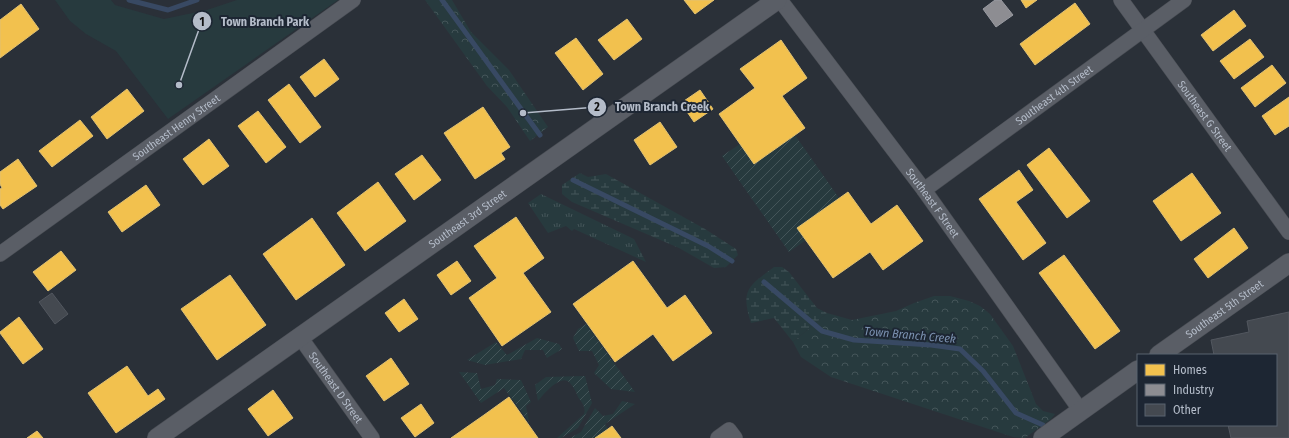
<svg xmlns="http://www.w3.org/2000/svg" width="1289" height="438" viewBox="0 0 1289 438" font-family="'Fira Sans Condensed',sans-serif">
<defs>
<pattern id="grass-tufts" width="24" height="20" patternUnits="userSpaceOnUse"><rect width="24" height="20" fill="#273a3e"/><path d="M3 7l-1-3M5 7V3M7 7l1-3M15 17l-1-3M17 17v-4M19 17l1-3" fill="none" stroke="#445559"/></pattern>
<pattern id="forest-crowns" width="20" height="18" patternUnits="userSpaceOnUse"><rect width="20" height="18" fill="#273a3e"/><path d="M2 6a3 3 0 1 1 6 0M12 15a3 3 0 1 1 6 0" fill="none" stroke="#445559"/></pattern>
<pattern id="wetland-marsh" width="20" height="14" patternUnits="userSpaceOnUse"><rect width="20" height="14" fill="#273a3e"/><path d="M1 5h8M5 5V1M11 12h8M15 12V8" fill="none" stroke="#445559"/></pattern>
<pattern id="garden-furrows" width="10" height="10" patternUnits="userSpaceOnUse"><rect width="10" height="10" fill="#273a3e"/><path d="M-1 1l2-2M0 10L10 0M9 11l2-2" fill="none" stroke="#445559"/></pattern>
</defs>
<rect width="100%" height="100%" fill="#2a3038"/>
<path fill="url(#grass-tufts)" d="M541,194l93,45 12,23 -72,-33 -2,2 -6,-5 -18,7 -20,-30z"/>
<path fill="url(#forest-crowns)" d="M425,0h27l19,32 38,38 39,57 -18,14 -23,-34 -20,-21z
M934,296h16l19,5 11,5 10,8 23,32 23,58 7,7 12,3 -4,5 -26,19 -12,-1 -182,-60 -30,-20 -8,-15 34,-29 25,7 44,-9 18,-8z"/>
<path fill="url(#wetland-marsh)" d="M580,173l8,4 18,-3 99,55 31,20 2,6 -12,12 -12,1 -35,-20 -107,-46 -10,-8v-9z
M774,267h8l7,5 28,36 10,5 -34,29 -19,-24 -23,5c-11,-34 -2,-37 23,-56z"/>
<path fill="#273a3e" d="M55,0h56l4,5 49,14 43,-9 30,-10h101l-170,119 -52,-68 -30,-17 -16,-13z"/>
<path fill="url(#garden-furrows)" d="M795,135l44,63 -42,30 9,12 -17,12 -67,-96 18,-12 15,20z
M586,324l49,68 -24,-3 -17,-16 5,-8 -7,-14h-13l-6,-13 5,-9z
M537,338l22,6 3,5 -15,9 -4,-8h-18l-4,9 -36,6 -18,-5 29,-18 11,13z
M459,372l18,1 4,16 14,-4 2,-6 24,1 10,22 -5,4 3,16 -25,-34 -23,15z
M585,376l7,27 -14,25 -17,10h-4l27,-24c2,-7 -2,-11 -6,-17 -2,-5 -4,-10 -8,-14 -9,-10 -26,11 -32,18l-3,-16 11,-8z
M622,401l13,3 -30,20 3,5 -13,9h-25l11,-6 14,-24 8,8 10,-2z"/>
<path fill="#f2c14e" stroke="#dfc073" d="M684,0h30l-19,14z
M1021,0h16l-11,8z
M1075,3l15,21 -55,41 -15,-21z
M21,4l18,25 -39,29v-38z
M1234,10l12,16 -33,25 -12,-16z
M627,19l15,20 -28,21 -16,-20z
M576,38l27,36 -20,16 -28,-37z
M1250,39l14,18 -30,22 -14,-18z
M781,40l26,38 -25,18 23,32 -51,36 -35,-50 36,-26 -15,-19z
M324,59l15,20 -24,18 -15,-20z
M1272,65l14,18 -31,24 -14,-19z
M289,84l32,43 -21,16 -32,-43z
M127,89l17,22 -37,28 -16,-22z
M700,90l13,19 -19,13 -13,-19z
M1289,97v29l-14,9 -13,-19z
M483,107l27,40 -9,6 4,6 -30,20 -31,-46z
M258,111l28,36 -20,16 -28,-37z
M80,120l13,16 -41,31 -13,-16z
M660,122l17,25 -27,18 -16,-25z
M209,139l20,27 -26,19 -20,-26z
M1049,148l41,53 -23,17 -40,-53z
M422,155l19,25 -27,20 -19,-26z
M18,159l19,27 -34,23 -3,-4v-16l2,-1 -2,-4v-12z
M1019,170l14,20 -17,12 30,41 -23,17 -44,-61z
M1192,173l29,40 -40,28 -28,-40z
M378,182l28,39 -41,30 -28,-38z
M146,185l14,20 -38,27 -14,-20z
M848,192l23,32 26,-19 26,36 -40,29 -13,-18 -37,26 -36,-50z
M516,217l28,41 -21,15 28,39 -49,34 -33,-48 28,-20 -23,-32z
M312,218l33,47 -49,35 -33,-46z
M1234,228l14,20 -40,30 -14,-19z
M61,251l15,19 -28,21 -15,-19z
M1064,255l56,76 -25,18 -56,-76z
M457,261l14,20 -20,14 -14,-20z
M633,261l34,47 18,-13 27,38 -39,28 -20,-27 -38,28 -42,-58z
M230,275l36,50 -49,35 -36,-51z
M404,299l14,20 -19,13 -14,-19z
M19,317l24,32 -20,15 -23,-31v-1z
M391,358l18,26 -25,17 -18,-25z
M127,366l21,30 10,-7 7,10 -49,34 -28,-40z
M273,390l20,28 -25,18 -20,-27z
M509,397l29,41h-87l33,-23z
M421,404l13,19 -19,14 -14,-19z
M612,426l9,12h-26l13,-9z
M37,431l6,7h-16z"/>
<path fill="#8d8d92" stroke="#999ba2" d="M995,0h6l12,15 -17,12 -13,-18z"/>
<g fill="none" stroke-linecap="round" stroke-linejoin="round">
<path stroke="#384963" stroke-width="5" d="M129,0l39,10 29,-10
M442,0l98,135
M573,180l135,66 24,15
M764,282l58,49 32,9 77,5 29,4 23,22 33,42 27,12"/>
</g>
<path fill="#444950" stroke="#52575f" d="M52,293l16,21 -13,10 -16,-22z
M1289,312v126h-58l-3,-13h48v-70h-62l-3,-15 38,-8 -2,-11z"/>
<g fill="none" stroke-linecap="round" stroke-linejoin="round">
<defs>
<g id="minor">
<path id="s1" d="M780,0l144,190 157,221"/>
<path id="s2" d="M1121,0l168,232"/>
<path id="s3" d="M924,190l260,-190"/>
<path id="s4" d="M0,254l353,-254"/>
<path id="s5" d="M300,337l72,101"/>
<path d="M718,438l11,-8 6,8"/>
</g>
<g id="tertiary">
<path id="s6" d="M1159,355l130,-92"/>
<path id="s7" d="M157,438l620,-438"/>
<path d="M1043,438l95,-68"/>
</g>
</defs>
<use href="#minor" stroke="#484c53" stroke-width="16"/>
<use href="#tertiary" stroke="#484c53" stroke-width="20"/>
<use href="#minor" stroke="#5a5e66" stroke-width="15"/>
<use href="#tertiary" stroke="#5a5e66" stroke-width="19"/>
</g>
<g text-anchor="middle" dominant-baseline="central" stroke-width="4" stroke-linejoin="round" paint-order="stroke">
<g font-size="11" fill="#b4bcc9" stroke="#1d2633">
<text stroke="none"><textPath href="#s3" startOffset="161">Southeast 4th Street</textPath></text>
<text stroke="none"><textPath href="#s2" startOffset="143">Southeast G Street</textPath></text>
<text stroke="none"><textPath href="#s4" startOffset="217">Southeast Henry Street</textPath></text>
<text stroke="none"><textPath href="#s1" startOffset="254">Southeast F Street</textPath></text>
<text stroke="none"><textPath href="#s7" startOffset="380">Southeast 3rd Street</textPath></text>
<text stroke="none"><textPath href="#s6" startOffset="80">Southeast 5th Street</textPath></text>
<text stroke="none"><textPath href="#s5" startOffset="62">Southeast D Street</textPath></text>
</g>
<g font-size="12" font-style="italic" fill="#7c92b1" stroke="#1d2633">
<text transform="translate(910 335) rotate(5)">Town Branch Creek</text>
</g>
</g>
<path fill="none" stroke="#b4bcc9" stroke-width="1.5" d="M179 85L202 21M523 113L597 107"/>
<g fill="#b4bcc9" stroke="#1d2633" stroke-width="1.5">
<circle cx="179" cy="85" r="4"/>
<circle cx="523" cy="113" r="4"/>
<circle cx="202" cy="21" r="10"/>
<circle cx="597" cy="107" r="10"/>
</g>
<g font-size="12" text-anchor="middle" font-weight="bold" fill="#111">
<text x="202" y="26">1</text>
<text x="597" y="111">2</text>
</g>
<g font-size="12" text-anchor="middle" font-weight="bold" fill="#b4bcc9" stroke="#1d2633" stroke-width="4" stroke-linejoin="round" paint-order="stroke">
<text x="265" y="26">Town Branch Park</text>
<text x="662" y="111">Town Branch Creek</text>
</g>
<rect x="1137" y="354" width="140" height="72" fill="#1d2633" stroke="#59626f"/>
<rect x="1145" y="364" width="20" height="12" fill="#f2c14e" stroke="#59626f"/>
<text x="1173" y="374" font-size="12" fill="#b4bcc9">Homes</text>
<rect x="1145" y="384" width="20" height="12" fill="#8d8d92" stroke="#59626f"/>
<text x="1173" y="394" font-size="12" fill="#b4bcc9">Industry</text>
<rect x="1145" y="404" width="20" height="12" fill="#444950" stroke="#59626f"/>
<text x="1173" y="414" font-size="12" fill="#b4bcc9">Other</text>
</svg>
